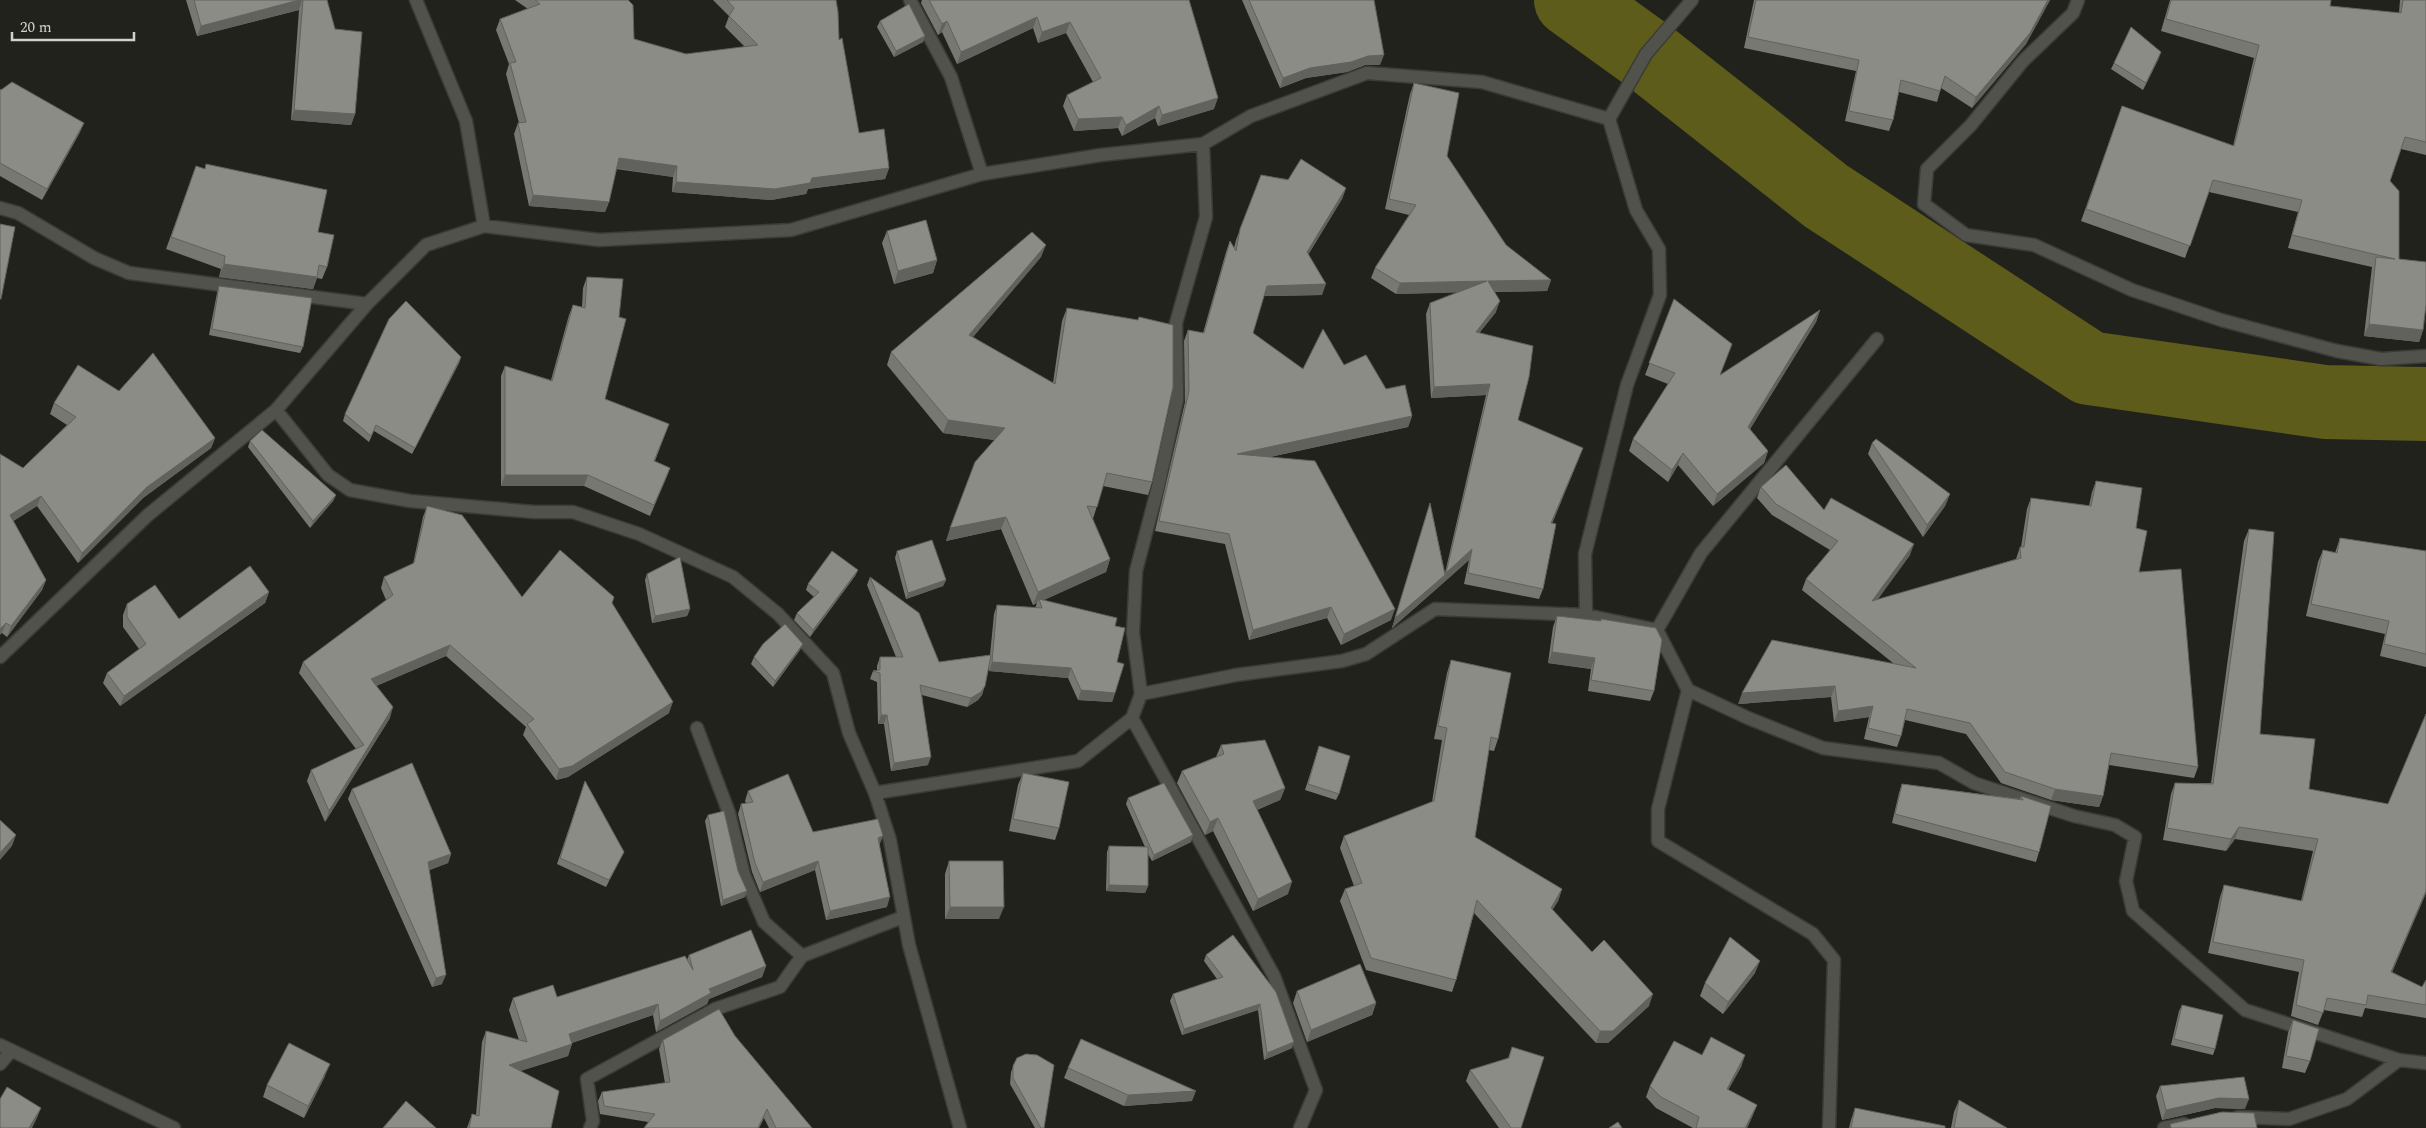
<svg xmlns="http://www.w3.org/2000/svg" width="2426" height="1128" viewBox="0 0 2426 1128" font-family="Spectral,serif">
<rect width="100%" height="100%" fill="#22221d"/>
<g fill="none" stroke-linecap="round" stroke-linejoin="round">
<path stroke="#5d5c1a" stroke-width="74" d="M1571,0l75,54 180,142 263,172 236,34 101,2"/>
<defs>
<path id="minor" d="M416,0l50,121 18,105
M910,0l41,77 31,97
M2078,0l-5,13 -50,48 -52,64 -44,44 -3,35 42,31 68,10 98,45 89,30 116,31 44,8 45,-3
M0,208l18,5 76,45 35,15 238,31
M276,410l52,65 22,15 60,11 124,11h39l66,22 94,43 45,37 55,59 16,60 26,60 15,47 19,105 51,183
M1586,615l71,15 31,60 60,28 75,30 116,15 35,20 100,33 41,9 20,12 -9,44 7,30 112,99 154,50 27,3
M1657,630l44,-77 176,-214
M0,657l148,-142 128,-105 91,-106 59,-59 58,-19 115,14 192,-10 191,-56 119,-19 102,-11 48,-28 116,-43 115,9 127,37
M1688,690l-30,119v32l155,93 21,26 -5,168
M1141,694l-8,-61 3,-62 22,-84 19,-87 -1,-77 30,-106 -3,-73
M1132,718l142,258 42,114 -16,38
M697,728l32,85 15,62 20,47 38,34
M875,793l203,-32 54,-43 9,-24 95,-19 106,-14 24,-7 69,-45 151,6 -1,-61 42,-169 33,-90 -1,-46 -23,-39 -27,-91 37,-65 46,-54
M0,1045l174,83
M0,1064l11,-13
M2238,1117l51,2 58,-20 52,-39
M590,1128l3,-7 -6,-42 128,-70 65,-22 22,-31 101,-39
M2164,1128l20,-4"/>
</defs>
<use href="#minor" stroke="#3b3c37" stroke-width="15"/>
<use href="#minor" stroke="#52524c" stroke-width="12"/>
</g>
<path fill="#787872" d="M186,0h141l28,114 -4,11 -60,-5 8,-110 -102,26z
M515,0h113l6,39 52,15 59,-7 -20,-20 4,-11 -16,-16h123l3,40 20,93 30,35 -4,11 -77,10 -2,5 -35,6 -99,-8 1,-15 -57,-8 -7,33 -4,10 -76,-6 -15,-72 4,-11h1l-13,-49 3,-10 -13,-34 4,-11 28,-10z
M922,0h267l25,109 -56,17 -3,-8 -33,18 -4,-8 -44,3 -11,-25 4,-11 26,-13 -27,-49 -28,10 -5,-15 -76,36 -15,-32 -4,3 -17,-32z
M1242,0h132l6,65h-15l-18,7 -41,6 -26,10z
M1754,0h296l-24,44 -54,64 -31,-20 -4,14 -38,-10 -6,28 -4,11 -44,-10 11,-50 -112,-23z
M2170,0h161l-1,6 69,7 1,-13h26v155l-25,-6 -11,32 9,78 24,71 -4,12 -55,-6 8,-69 -84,-19 10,-36 -89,-20 -24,66 -104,-37 41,-115 111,40 21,-88 -93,-27z
M880,21l45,15 -2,6 -29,15 -17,-30z
M2159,58l-16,32 -32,-21 3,-6z
M1414,83l33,73 59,89 45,35 -4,11 -52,1 1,20 -16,20 38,88 61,38 -27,65 -9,66 -4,10 -75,-15 5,-24 -27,24 1,-2 -1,2 -50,44 38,-125 15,70 41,-178 -55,3 -5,-84 4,-11 28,-11 -62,2 -25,-16 4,-10 34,-53 -24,-6 25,-115z
M0,89l1,1 83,33 -5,11 -37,66 -42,-24z
M196,166l122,66 9,35 -5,12 -5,-1 -4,11 -94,-12 2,-8 -55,-20z
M1261,175l85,13 -4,11 -34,56 14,40 -58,1 -11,37 50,36 41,-4 42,24 26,27 -4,11 -138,30 121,163 -50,25 -14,-27 -78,22 -24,-96 -70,-13 30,-129 -1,-61 4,-11 15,3 23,-81 4,-11 4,7 2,-8z
M887,231l50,29 -4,13 -39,11 -12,-41z
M1041,257l-68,80 80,46 9,-62 5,-13 85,174 -4,13 -45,-9 -10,33 17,40 -4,13 -63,28 72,26 2,36 -2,31 -3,9 -34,-2 -10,-22 -79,-7v-5l-7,29 -4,5 -11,7 -45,-12 6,70 -37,6 -7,-47h-6l-1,-42 -7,-3 3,-8 4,-1v-4l3,-9h16l-29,-72 3,-8 69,85 51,-7 4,-41 3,-9 38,3 2,-5 -4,2 -32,-76 -55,12 49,-101 -52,-7 -56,-68 4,-13z
M587,277l18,122 64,25 -14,37 15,7 -20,48 -66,-30h-83v-110l4,-10 46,14 18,-65 4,-10 9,2 1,-19z
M219,286l84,61 -3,6 -91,-18 8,-42z
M1674,299l47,76 99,-65 -4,12 -66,107 18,22 -4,12 -51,43 -35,-41 -10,17 -39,-31 4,-12 35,-55 -23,-9z
M461,357l-2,6 -47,91 -38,-23 -5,11 -26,-21 2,-7z
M119,391l96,47 -4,10 -68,50 -65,65 -41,-57 -24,15 33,59 -4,10 -35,47 -5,-4 -2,-179 23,14 44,-43 -17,-11 4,-11z
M250,441l86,54 -3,6 -23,27 -62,-81z
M1872,443l78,51 -5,12 -22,31 -55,-83z
M2096,481l40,47 3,44 59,195 -4,11 -85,-13 -6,31 -4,11 -48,-7 -50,-17 -35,-49 -61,-14 -4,16 -4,11 -33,-8 5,-22 -35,5 -3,-25 -93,7 155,-41 -91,-73 4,-11 24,-29 -58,-35 -15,-17 4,-11 63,23 86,45 -33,45 139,-41 4,-12h1l6,-38 4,-11 58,8 3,-14z
M427,506l95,91h92l-2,6 57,110 -101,64 -12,3 -33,-45 3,-8 -80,-71 -70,30 14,32 -65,104 -18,-41 4,-11 45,-21 -57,-76 4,-11 83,-62 -5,-12 3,-11 29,-13 10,-47z
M2249,529l11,205 49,55 79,15 38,-90v179l-34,79 30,15 4,-7v38l-61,-10 -3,9 -38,-7 -6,15 -27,-9 8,-44 -91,-19 12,-56 4,-12 77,16 12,-50 -78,-12 -9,12 -63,-11 8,-46 4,-11h36l33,-242z
M2340,538l86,13v116l-46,-11 5,-22 -79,-18 12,-54 5,-12 12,3z
M897,551l49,29 -3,6 -37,13 -11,-41z
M858,570l-3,6 -45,61 -16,-17 3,-7 17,-16 -8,-7 2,-6z
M647,574l43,35 -3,7 -35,7 -7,-43z
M269,592l-4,11 -145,103 -17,-23 4,-10 32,-24 -16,-22v-12l4,-11 52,15z
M1557,616l97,75 -4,10 -62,-10 3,-22 -43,-6 5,-36z
M800,650l-27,37 -22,-23 3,-7z
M1451,660l47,79 -4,12 -5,-1 -14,87 87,52 -4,12 -6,9 40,42 57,54 -41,37h-12l-122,-130 -18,67 -4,12 -86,-22 -26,-69 5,-12 9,-3 -14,-38 4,-12 88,-34 10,-62 -8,-1 13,-66z
M1221,745l64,43 -5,12 -23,10 31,84 -35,17 -40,-80 -8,4 -28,-52 5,-12 34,-14z
M1317,752l22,42 -3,6 -31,-10z
M1023,773l36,55 -4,12 -46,-9 9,-46z
M585,781l39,71 -3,6 -15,29 -49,-23z
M1902,784l118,15 1,-3 30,10 -12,46 -3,10 -144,-39 7,-30z
M352,789l99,65 -3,9 -19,7 13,114 -10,3 -84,-188z
M748,791l65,41 66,14 8,61 -61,13 -11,-50 -55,22 -8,-20 -14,-58 3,-10 5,-1 -1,-2z
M1128,798l63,44 -39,19 -4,-7v32l-3,7 -39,-2 1,-39 2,-6 36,1 -19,-43z
M708,815l30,56 7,26 -24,9 -16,-85z
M949,861l50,58h-54v-45z
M1233,935l59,113 -28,12 -6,-50 -76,25 -12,-34 3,-7 44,-15 -13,-18 2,-6z
M689,955l77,11 -4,11 -53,22 -2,5 -51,28 -3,-17 -81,28 -4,13 -48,15 31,57h-84l5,-14 4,1 6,-73 4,-11 33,9 -10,-30 4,-12 44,-1 130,-37z
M1755,973l-32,41 -23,-18 5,-13z
M1297,991l79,12 -4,12 -65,27 -14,-39z
M2182,1005l33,44 -2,6 -42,-10 8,-34z
M2293,1020l17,41 -5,12 -23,-5 6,-35z
M735,1036l77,92h-43l-5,-10 -5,10h-115l4,-6 -48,-8 -2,-13 4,-9 63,-9 -6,-34 4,-9z
M1512,1047l9,81h-22l-33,-47 4,-11 38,-12z
M1702,1055h43l-4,12 -13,23 29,15 -5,12 -5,11h-54l-37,-20 -10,-11 4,-11z
M1017,1058l27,70h-9l-25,-44 1,-12z
M1068,1068l124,33 -68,5 -60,-28z
M325,1076l-21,42 -41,-21 4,-12z
M2160,1086l85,23 -30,-1 -53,12 -6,-24z
M1959,1100l48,28h-56l3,-16z
M1855,1108l90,20h-96l2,-8z"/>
<path fill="#61625d" d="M299,0h3l-3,10 -102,26 4,-10z
M2048,0h2l-24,44 -54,64 4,-11z
M1037,17l-4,11 -76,36 4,-12z
M947,21l-5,11 -4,3 4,-11z
M1070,22l-4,11 -28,10 4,-11z
M925,36l-2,6 -29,15 2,-6z
M2161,52l-2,6 -16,32 3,-7z
M1384,55l-4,10h-15l-18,7 -41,6 -26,10 3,-10 27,-10 58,-12z
M1218,98l-4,11 -56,17 4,-11z
M1159,106l-4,12 -33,18 4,-11z
M294,110l61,4 -4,11 -60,-5z
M1122,117l-4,11 -44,3 4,-12z
M84,123l-5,11 -37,66 5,-11z
M619,158l58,8 -4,11 -58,-9z
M889,168l-4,11 -77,10 -2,5 -35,6 -99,-8 4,-10 136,-4z
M1346,188l-4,11 -39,64 4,-11z
M533,195l76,7 -4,10 -76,-6z
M1046,245l-5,12 -77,90 5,-12z
M937,260l-4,13 -39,11 4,-13z
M224,264l93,13 -4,12 -94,-12z
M1551,280l-4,11 -63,1 4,-11z
M1487,281l-4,11 -87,2 4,-11z
M1326,284l-4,11 -59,1 4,-10z
M1500,301l-4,11 -24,30 4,-10z
M1820,310l-4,12 -72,117 4,-12z
M2369,324l54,6 -4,12 -55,-6z
M461,357l-2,6 -47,91 3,-6z
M1490,384l-4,11 -55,3 3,-11z
M1412,416l-4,11 -175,38 4,-11z
M948,420l57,8 -4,13 -58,-8z
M215,438l-4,10 -68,50 -65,65 4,-10 65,-66z
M1583,448l-4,10 -31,76 3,-11z
M1768,451l-4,12 -51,43 4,-12z
M1683,453l-5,12 -10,17 4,-12z
M670,468l-4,11 -16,37 4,-11z
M505,475h83l-4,11h-83z
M1950,494l-5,12 -22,31 4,-12z
M336,495l-3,6 -23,27 3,-7z
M41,496l-4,10 -31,20 4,-11z
M1006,517l-5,12 -55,12 4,-13z
M1914,544l-4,11 -42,58 4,-12z
M1472,549l-3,11 -27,24 4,-11z
M1110,559l-4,13 -66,30 -1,-3 -2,4 -4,2 5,-13z
M858,570l-3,6 -45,61 3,-7z
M1445,575l-3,9 -50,44 3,-10z
M46,580l-4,10 -35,47 4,-11z
M946,580l-3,6 -37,13 2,-6z
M269,592l-4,11 -145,103 4,-10z
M1331,607l-4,11 -78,22 4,-10z
M690,609l-3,7 -35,7 3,-7z
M1395,609l-4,11 -50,25 3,-11z
M6,623l-4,10 -2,2v-6z
M803,644l-3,6 -27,37 2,-6z
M450,645l-4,11 -79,34 4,-11z
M1552,652l43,6 -4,11 -43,-6z
M992,662l79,6 -3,10 -79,-7z
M985,686l-3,9 -4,5 -11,7 4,-9z
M1835,686l-4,11 -93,7 4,-11z
M1081,690l34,3 -3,9 -34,-2z
M673,702l-4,11 -101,64 -12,3 3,-11z
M1873,706l-4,11 -35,5 4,-11z
M393,707l-3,11 -65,104 4,-11z
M881,715h6l-3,9h-6z
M931,757l-3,8 -37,6 3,-8z
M1285,788l-5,12 -31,13 4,-12z
M2055,789l48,7 -4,11 -48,-7z
M1218,818l-5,13 -8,4 5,-13z
M2239,827l-4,12 -9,12 5,-12z
M16,835l-4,11 -12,14v-7z
M1193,835l-2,7 -39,19 2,-6z
M883,836l-4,10 -1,-8z
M451,854l-3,9 -23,9 3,-10z
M818,861l-3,9 -55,22 3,-10z
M1292,882l-4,12 -35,17 5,-12z
M1109,885l39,1 -3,7 -39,-2z
M1562,889l-4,12 -12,20 5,-13z
M747,891l-2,6 -24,9 2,-6z
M2426,891v2l-39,91 4,-12z
M890,897l-3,10 -61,13 4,-9z
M950,907h54l-5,12h-54z
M1760,961l-5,12 -32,41 5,-12z
M766,966l-4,11 -53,22 -2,5 -51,28 4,-11 49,-32z
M446,975l-4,9 -10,3 4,-9z
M1653,994l-4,12 -41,37h-12l4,-12z
M1376,1003l-4,12 -65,27 4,-12z
M658,1004l-5,11 -88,30 4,-11z
M1260,1004l-2,6 -76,25 2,-6z
M1294,1042l-2,6 -28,12 3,-7z
M572,1044l-4,12 -63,20 4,-11z
M1745,1055l-4,12 -19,34 5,-12z
M330,1064l-5,12 -21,42 4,-12z
M1196,1091l-4,10 -68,5 4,-11z
M2219,1098l30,1 -4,10 -30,-1 -53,12 4,-10z
M1757,1105l-5,12 -5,11h-2z
M41,1108l-4,10 -5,10h-3z
M767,1109l-8,19h-1z"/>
<path fill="#8b8c85" stroke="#61625d" d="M194,0h105l-98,26z
M303,0h24l8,29 27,3 -7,82 -61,-4z
M535,0h93l5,5 1,34 52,15 72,-9 -29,-29 5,-8 -7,-8h109l2,12 1,28 3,-2 17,95 25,-4 5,39 -77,10 -2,5 -35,6 -99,-7 1,-16 -58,-8 -10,44 -76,-7 -15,-72 8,-1 -16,-59 6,-1 -16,-43 40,-15z
M929,0h260l29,98 -56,17 -3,-9 -33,19 -4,-8 -44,2 -11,-24 34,-17 -31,-56 -28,10 -5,-15 -76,35 -14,-31 -5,3z
M1249,0h125l10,55 -16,1 -17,6 -41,6 -27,10z
M1756,0h292l-18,33 -54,64 -31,-21 -5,15 -39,-11 -8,40 -44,-9 10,-51 -111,-23z
M2171,0h160l-1,6 71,7 2,-13h23v142l-21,-5 -15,44 9,10v68l27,3v43l-3,25 -54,-6 7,-67 19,2 -103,-24 10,-35 -89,-20 -23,66 -104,-37 36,-103 112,40 25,-101 -93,-26z
M909,4l16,32 -29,15 -16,-30z
M2131,27l30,25 -15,31 -32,-20z
M12,82l72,41 -37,66 -47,-26v-74l1,1z
M1414,83l45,10 -12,63 59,89 45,35 -63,1 12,20 -24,31 57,14 -4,31 -11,43 65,28 -32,75 5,1 -13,65 -75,-16 4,-24 -26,24 44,-189 -56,3 -4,-84 57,-22 -87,2 -25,-15 41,-63 -27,-6z
M1301,159l45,29 -39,64 19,32 -59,2 -14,47 50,36 20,-40 21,36 22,-10 20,34 19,-4 7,31 -175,38 78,7 80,148 -51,25 -13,-27 -78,23 -24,-96 -70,-13 30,-130 -1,-61 16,3 26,-92 6,10 4,-22 21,-54 27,5z
M206,164l121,26 -9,42 16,3 -7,32 -8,-2 -2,12 -93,-13 1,-8 -54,-19 25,-71 9,3z
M926,220l11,40 -39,11 -11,-40z
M0,224l15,3 -14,72h-1z
M1032,232l14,13 -77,90 86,49 12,-76 71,12 1,-3 34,8v62l-21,95 -45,-9 -10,34 -10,-1 23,53 -72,33 -32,-75 -56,11 25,-66 30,-34 -57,-8 -57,-68z
M587,277l36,2 -4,38 7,2 -21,80 64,25 -15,37 16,7 -16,37 -66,-30h-83v-109l47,15 21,-76 12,3z
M219,286l93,12 -9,49 -91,-18z
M1674,299l58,45 -12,31 100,-65 -72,117 20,24 -51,43 -34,-41 -11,17 -39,-31 42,-66 -26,-10z
M406,301l55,56 -46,91 -39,-23 -5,11 -26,-22 44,-95z
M153,353l62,85 -68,49 -65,66 -41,-57 -31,19 36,65 -35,46 -5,-3 -6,6v-175l23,14 53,-51 -22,-14 24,-38 41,26z
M262,430l74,65 -23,26 -63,-80z
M1876,439l74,55 -23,31 -55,-82z
M1786,465l38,45 7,-12 83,46 -42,57 149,-43 -1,-11h4l7,-49 60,8 5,-25 46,7 -6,40 11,3 -8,41 42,-3 17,198 -87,-14 -8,43 -48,-7 -50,-17 -35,-49 -63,-14 -6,27 -33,-8 5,-22 -35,5 -3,-25 -93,7 30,-53 144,28 -110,-89 32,-38 -62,-37 -15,-17z
M1430,503l15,72 -50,43z
M427,506l35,9 60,82 38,-47 54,47 -2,6 61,99 -101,64 -13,3 -32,-45 7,-5 -84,-74 -79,34 22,28 -64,104 -18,-41 53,-25 -61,-83 90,-67 -9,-18 30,-14z
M2249,529l25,3 -14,202 55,5 -6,50 79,15 38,-90v177l-35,81 31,15 4,-7v25l-58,-10 -2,10 -39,-7 -4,15 -27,-8 8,-45 -91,-18 11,-57 78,16 16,-62 -79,-12 -8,12 -64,-11 8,-45 38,1z
M2340,538l86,13v103l-42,-10 5,-23 -78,-17 12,-54 14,3z
M932,540l14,40 -38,13 -11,-42z
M832,551l26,19 -45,60 -16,-17 22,-21 -11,-8z
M680,557l10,52 -35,7 -8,-42z
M250,566l19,26 -145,104 -17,-23 39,-29 -19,-27v-13l28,-19 24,34z
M870,577l49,36 20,49 52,-7 -6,31 -4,6 -10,6 -51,-13 11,72 -37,6 -7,-48h-6l-1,-42 -7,-2 7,-1v-13h23z
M1039,599l78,19 -2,8 10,2 -8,34 7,2 -9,29 -34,-3 -10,-22 -79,-6 5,-57 45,3z
M1557,616l44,5v-2l55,9 6,12 -8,51 -63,-11 4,-22 -43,-6z
M785,624l18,20 -28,37 -21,-24 9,-13z
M1451,660l60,13 -13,66 -7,-2 -16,100 87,52 -11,19 41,44 12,-12 49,54 -40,37h-13l-123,-131 -21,80 -85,-22 -26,-69 17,-6 -18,-47 90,-35 13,-73 -9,-2z
M1265,740l20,48 -32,13 39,81 -34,17 -40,-81 -8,4 -28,-51 42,-17 -3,-9z
M1319,746l31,10 -11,38 -31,-10z
M412,763l39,91 -23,8 18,113 -10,3 -84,-189z
M1023,773l46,9 -10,46 -46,-9z
M788,774l25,58 65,-13 5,17 -5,2 12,59 -60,14 -12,-50 -55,21 -8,-19 -14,-59 12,-2 -5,-11z
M585,781l39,71 -15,28 -49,-22z
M1164,783l29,52 -39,20 -26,-57z
M1902,784l121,16 -2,-4 30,10 -12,46 -144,-38z
M724,811l14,60 9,20 -24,9 -15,-85z
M0,820l16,15 -16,18z
M1109,846l39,1v39l-39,-1z
M949,861h54l1,46h-54z
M751,930l15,36 -57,23 2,4 -51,28 -2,-17 -89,30 3,10 -63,21 50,26 -8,37h-82l3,-14 7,2 7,-85 41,11 -14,-44 40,-13 4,12 128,-41 8,14 -4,-15z
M1233,935l43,57 18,50 -27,11 -7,-49 -76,25 -11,-35 50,-17 -17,-22z
M1730,937l30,24 -32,41 -23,-19z
M1360,964l16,39 -65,27 -14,-39z
M2182,1005l41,10 -8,34 -41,-10z
M719,1009l16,27 77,92h-36l-9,-19 -9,19h-114l11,-14 -51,-8 -2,-14 68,-10 -7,-42z
M2293,1020l26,9 -9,32 -24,-5z
M1711,1037l34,18 -18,34 30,16 -12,23h-49l3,-11 -38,-20 -11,-11 24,-45 28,14z
M1081,1039l115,52 -68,4 -60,-27z
M289,1043l41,21 -22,42 -41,-21z
M1512,1047l32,10 -23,71h-10l-41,-58 39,-12z
M1026,1054l11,1 17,10 -10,63h-3l-28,-50v-12l4,-8z
M2244,1077l5,22 -30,-1 -53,12 -6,-24z
M7,1087l34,21 -12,20h-29v-29z
M1959,1100l48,28h-53z
M406,1101l30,27h-53z
M1855,1108l90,18v2h-94z
M2222,1112l32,1 3,15h-86l-1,-4z
M1618,1122l4,6h-13z"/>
<path d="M12 32v8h122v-8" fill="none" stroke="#d1d2ce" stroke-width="2.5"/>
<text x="20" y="32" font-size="15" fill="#d1d2ce" stroke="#22221d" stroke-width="4" paint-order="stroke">20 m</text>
</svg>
